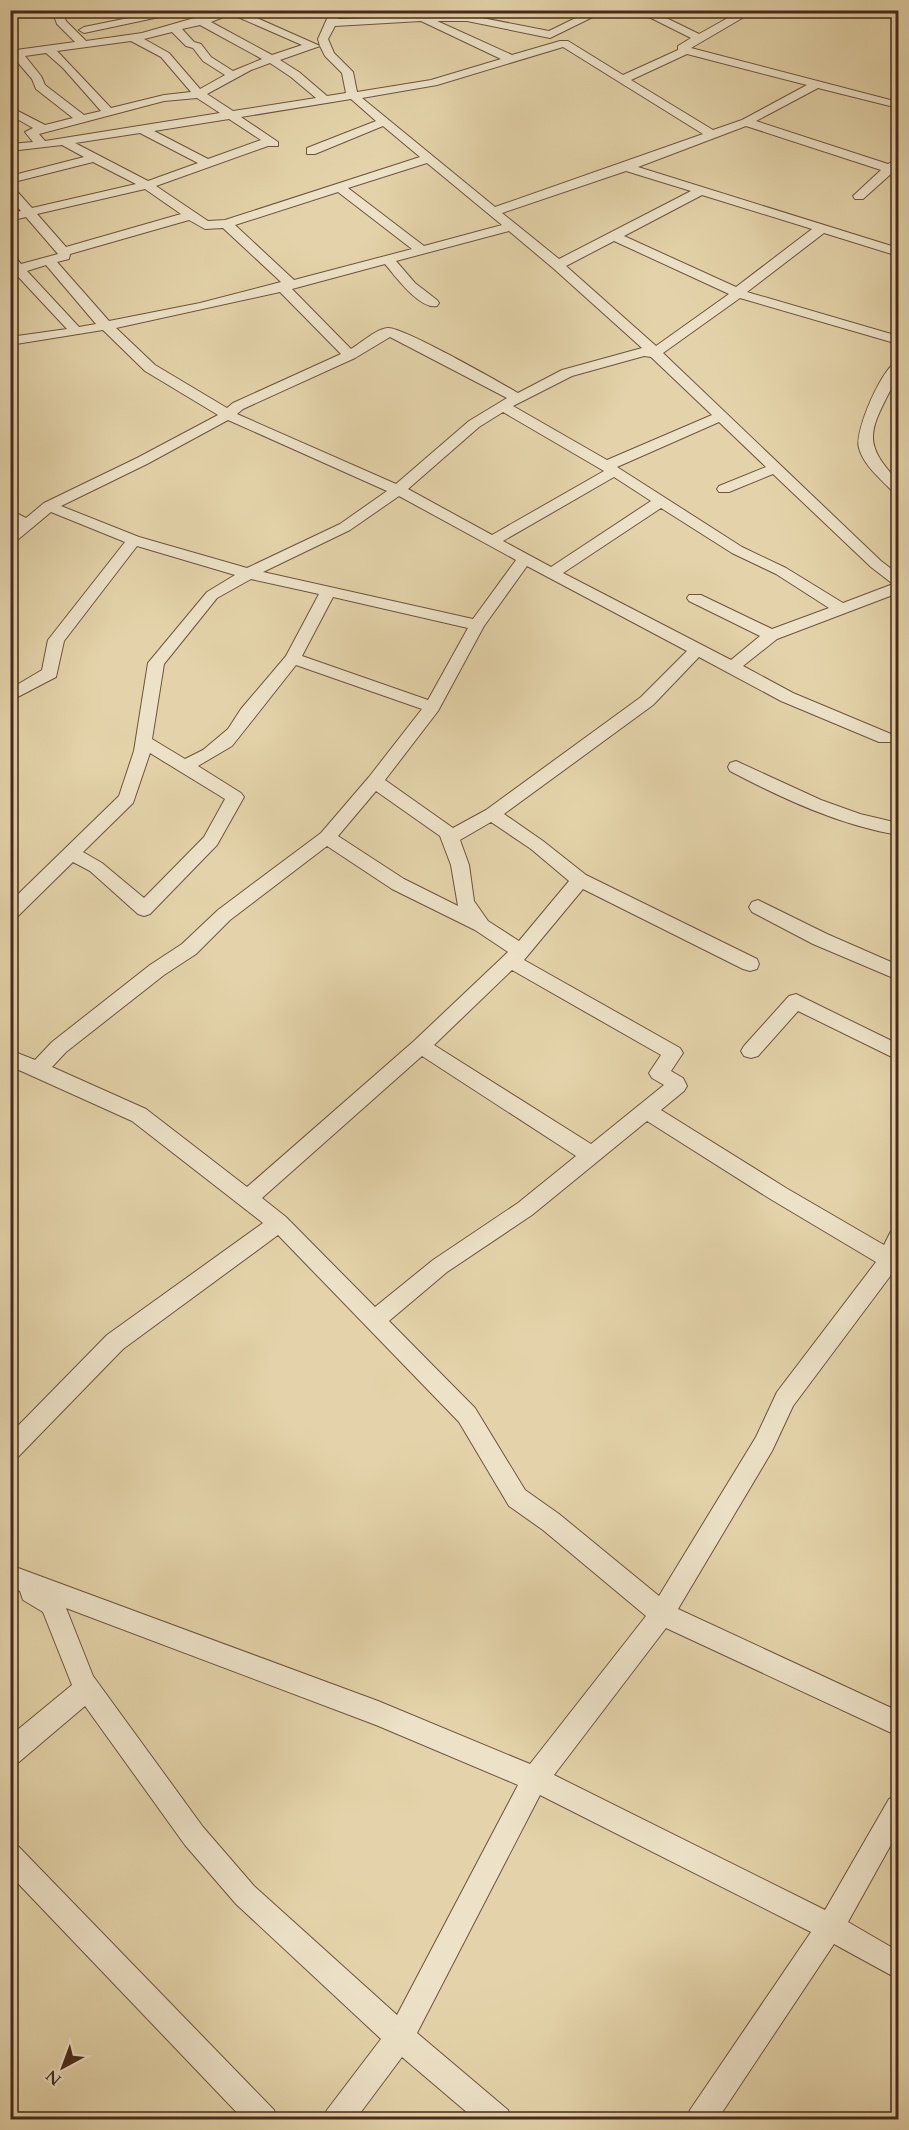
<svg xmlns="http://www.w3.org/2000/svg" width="909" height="2130" viewBox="0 0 909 2130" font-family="Cardo,serif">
<rect width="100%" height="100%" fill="#e4d3aa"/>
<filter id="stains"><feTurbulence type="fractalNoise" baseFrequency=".00333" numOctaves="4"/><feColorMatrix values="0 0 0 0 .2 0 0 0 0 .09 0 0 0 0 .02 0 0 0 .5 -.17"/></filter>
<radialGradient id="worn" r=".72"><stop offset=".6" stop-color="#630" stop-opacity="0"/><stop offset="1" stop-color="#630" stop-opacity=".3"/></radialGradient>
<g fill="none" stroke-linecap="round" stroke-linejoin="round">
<defs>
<path id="minor" d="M18,10h28l-36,8v-6z
M52,10h10l4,11 20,20 56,-8 80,-23h17l81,36 -2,-7 13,-29h11l-4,9 129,-4 82,16 43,-21h15l-57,28 -83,-17h-30l75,34 48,-14h8l55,34 55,-25v-4l13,-8 -56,-28h15l49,24 43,-24h14l-65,38 207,54v6l-80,-20 -62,33 132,43 10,-6v16l-6,-1 -29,26h-8l-2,-3 28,-26 -135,-44 -108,41 260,81v8l-74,-23 -77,59 151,44v8l-158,-46 -77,55 218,208 17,13v19l-121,46 -34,27 50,27 98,41 2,4 -2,4h-12l-98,-41 -82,-44 -46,48 -149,109 39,27 43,34 171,84 2,5 -2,5 -7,2 -7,-2 -160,-80 -59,71 156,88 3,5 -12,18 12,7 4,8 -3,5 -23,19 125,78 98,57 7,-14 7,-3v30l-7,17 -98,131 -21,45 -94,158 220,102v25l-232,-108 -112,147 271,135 64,-111 9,-4v37l-50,90 50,29v28l-64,-35 -117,176h-31l4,-10 121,-178 -271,-137 -123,238 91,77 4,10h-36l-74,-63 -47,63h-32l4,-10 54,-71 -145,-135 -51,-59 -100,-139 -66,56 -9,3v-29l62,-51 -29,-73 -20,-12 -3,-9 -10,-4v-22l368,136 152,63 116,-148 -103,-86 -34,-24 -50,-84 -181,-187 -155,114 -105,108 -8,3v-26l97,-99 156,-112 -131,-102 -122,-55v-16l25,10 17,-18 98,-77 32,-21 36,-34 103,-77 48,-56 53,-68 -126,-44 -64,81 -34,20 43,27 3,4 -27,48 -67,69 -6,2 -6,-2 -48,-43 -17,-9 -57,56 -6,1v-17l109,-106 15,-45 14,-88 59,-71 28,-17 -98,-29 -73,95 -8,36 -46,24v-12l32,-19 6,-30 77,-98 -74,-30 -36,30 -5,1v-12l7,-6 -7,-4v-11l16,8 18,-15 93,-45 81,-43 -73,-44 -42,-41 -93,15v-8l57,-8 -57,-61v-11l6,1 5,6 37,-10 -32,-37 -16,4v-8l11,-2 -11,-12v-12l4,1 18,20 104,-24 -43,-22 -83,21v-7l74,-19 -22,-12 -52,6v-7l23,-2 -8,-10 8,-4 -23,-13v-8l35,18 28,-7 -37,-29 -4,-10 -18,-21h-4v-6l6,-2 59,-8 -18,-18zM231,14l71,31 -30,10 -61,-33zM421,21l80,38 -70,21 -74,12 -4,-20 -19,-19 -6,-14 7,-13zM200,25l62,34 -29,12 -22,-14 -10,-13 -7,-2 -12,-13zM172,32l14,14 7,2 10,13 22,14 -25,14 -31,-36 -25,-14zM131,41l30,16 30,35 -27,3 -53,13 -54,-57zM320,46l5,10 17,17 4,20 -19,3 -28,-24 -19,-12zM563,47l140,87 -208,73 -133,-109 75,-13zM46,53l17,15 38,43 -17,4 -39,-30 -4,-9 -16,-20zM687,54l120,31 -65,35 -29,10 -82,-50zM270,63l21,14 25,21 -83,13 -26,-17 44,-24zM197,98l23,15 -175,28 -6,-7 125,-33zM351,99l25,22 -69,27v6h8l68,-28 37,31 -195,63 -17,1 -52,-35 112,-40h10v-4l-37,-25zM229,119l32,21 -53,19 -54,-28zM140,133l58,30 -50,18 -73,-38zM427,163l75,62 -78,21 -76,-58zM626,171l65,20 -132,68 -57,-46zM145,189l36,25 -115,33 -29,-33zM338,192l74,57 -118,31 -59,-55zM702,195l110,34 -76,58 -112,-51zM189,220l16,9 18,-1 58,54 -81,21 -91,18 -52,-59 12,-3 1,-5zM509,231l44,37 89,80 -80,22 -44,23c-19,-11 -115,-66 -130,-65 -12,1 -27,15 -37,21l-59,-60 93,-25c10,12 35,46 52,42l2,-3 -2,-3 -22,-17 -19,-22zM614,241l115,53 -73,52 -90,-80zM46,265l50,59 -17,3 -52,-56zM280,292l61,62 -108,49 -6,5 -72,-43 -39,-37zM390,337l117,61 -38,23 -73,63 -159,-70 6,-5 112,-51zM644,356l7,1 61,58 -105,45 -94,-54 59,-30zM503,412l101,59 -112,64 -84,-46 71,-62zM228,420l159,71 -47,33 -93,44 -108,-31 -78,-31 86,-42zM719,422l47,45 -47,19 -2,3 2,3h10l44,-18 98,93 22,17 -50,19 -57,-35 -44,-21 -125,-80zM614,477l37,24 -100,66 -48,-26zM399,496l117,64 -43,59 -210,-47 87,-42zM661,508l71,45 44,21 53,34 -57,21 -71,-34h-12l-2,3 2,3 71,35 -29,24 -168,-87zM527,566l160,85 -46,46 -155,113 -33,18 -68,-48 53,-69 46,-85zM251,579l68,15 -33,62 -45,53 -13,20 -25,21 -18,9 -33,-20 12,-75 53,-66zM333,597l135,31 -40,72 -126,-44zM150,753l75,46 -21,38 -60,61 -42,-35 -19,-11 50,-49zM376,791l64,45 11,29 7,41 -54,-27 -66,-43zM491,822l40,27 38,32 -50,60 -31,-20 -14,-20 -5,-36 -9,-25zM327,846l65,43 83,41 33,22 -94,89 -167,146 -101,-78 -94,-42 14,-15 98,-77 32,-21 34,-34zM512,970l149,85 -12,18 3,5 12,7 -73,59 -157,-99zM422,1056l154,100 -58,47 -85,57 -58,47 -89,-90 -24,-19zM647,1121l125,79 104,62 -99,130 -21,45 -97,159 -100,-82 -34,-24 -50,-82 -86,-87 58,-49 85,-57zM66,1608l310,117 142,60 -121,230 -143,-129 -51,-59 -110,-151z
M168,10h24l-108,23 -5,-3 5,-3z
M898,361c1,12 -2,19 -8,30 -22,42 -26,54 8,90v12l-5,-1c-12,-13 -29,-26 -34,-44 -5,-16 24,-83 39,-87z
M736,761l85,39 39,14 38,9v12c-59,-10 -115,-36 -168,-64l-2,-4 2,-4z
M758,900l69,34 71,31v15l-85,-36 -61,-32 -3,-5 3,-5z
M796,994l102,50v16l-100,-49 -40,45 -7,2 -7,-2 -3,-5 3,-5 45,-50z
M10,1843l9,4 255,263 4,10h-34l-234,-245z"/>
</defs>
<use href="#minor" stroke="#6e543e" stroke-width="2"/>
<use href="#minor" fill="#ede2c8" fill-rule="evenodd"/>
</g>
<rect width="909" height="2130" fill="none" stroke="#e4d3aa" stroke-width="36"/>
<rect x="12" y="12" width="885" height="2106" fill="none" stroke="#472a1a" stroke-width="3"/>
<rect x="18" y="18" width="873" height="2094" fill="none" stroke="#472a1a" stroke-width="1.5"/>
<g transform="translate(63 2067) rotate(221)" stroke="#ede2c8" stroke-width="4.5" paint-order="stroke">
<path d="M0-4.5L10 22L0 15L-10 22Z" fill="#472a1a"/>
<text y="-9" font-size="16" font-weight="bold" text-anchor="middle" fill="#472a1a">N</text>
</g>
<rect width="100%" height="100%" filter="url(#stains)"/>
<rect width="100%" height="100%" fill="url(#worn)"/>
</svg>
